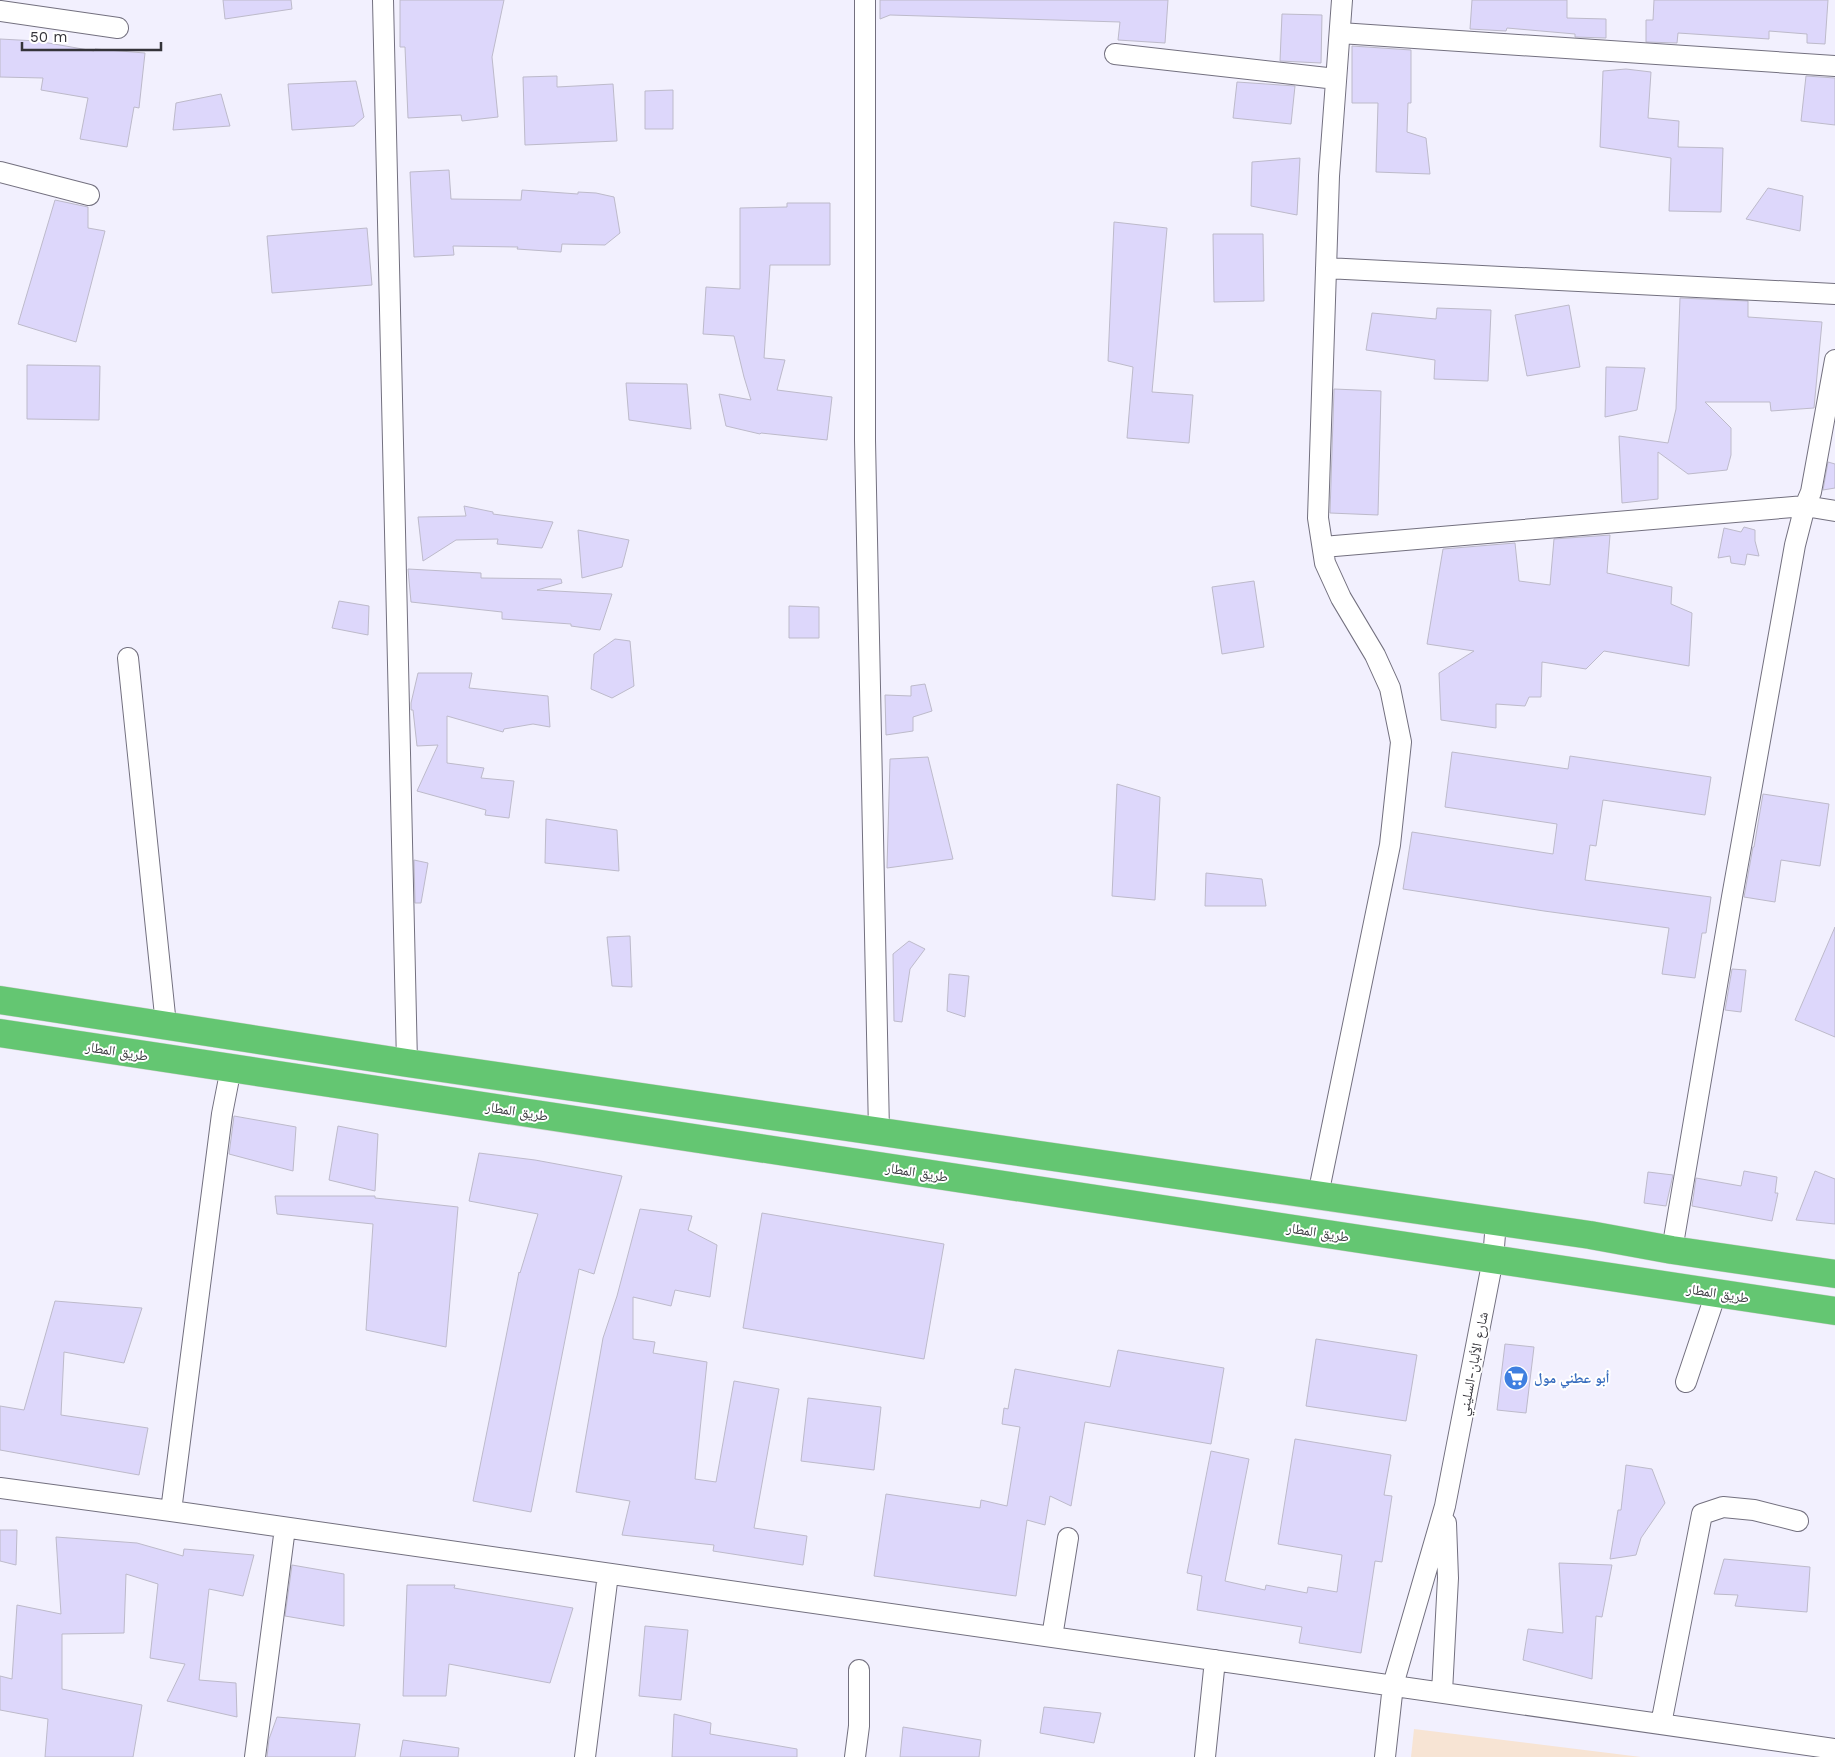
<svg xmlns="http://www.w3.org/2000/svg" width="1835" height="1757" viewBox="0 0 1835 1757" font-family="'Work Sans','Noto Naskh Arabic',sans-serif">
<rect width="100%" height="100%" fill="#f2f0fe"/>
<path fill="#f7e4d4" d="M1414,1729l227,28h-230z"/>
<path fill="#ddd7fb" stroke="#bdbaca" d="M223,0h68l1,9 -67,10z
M400,0h104l-12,57 6,60 -36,4 -1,-6 -53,3 -3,-71h-5z
M880,0h288l-3,43 -47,-3 2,-18 -230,-7 -10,4z
M1472,0h95v18l39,1v19l-31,-1v-3l-68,-6 -1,3 -36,-2z
M1654,0h174l-3,44 -18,-1v-9l-38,-3v8l-91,-6 -1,10 -31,-1v-22h7z
M1282,14l40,1 -1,48 -41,-2z
M0,39l37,2 57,10 1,-2 50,4 -6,55 -5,-1 -7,40 -47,-8 8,-41 -47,-8 2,-12 -43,-1z
M1352,46l59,4v53h-3l-1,29 19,6 4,36 -54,-2 2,-69h-26z
M1626,69l25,3 -3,46 31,3 -1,26 45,1 -2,64 -52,-1 2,-53 -71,-11 3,-76z
M557,76v11l56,-3 4,57 -92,4 -2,-68z
M1806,76l29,2v47l-34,-4z
M356,81l8,36 -10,9 -62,4 -4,-46z
M1237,82l58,4 -4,38 -58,-6z
M673,90v39h-28v-38z
M221,94l9,32 -57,4 3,-27z
M1300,158l-3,57 -46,-9 1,-44z
M449,170l2,29 70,1 1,-10 56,4v-2l18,1 18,4 6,36 -15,12 -43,-1 -1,8 -44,-3 1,-2 -65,-1 1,9 -40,2 -4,-85z
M1768,188l35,8 -3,35 -54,-12z
M55,200l33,7v21l17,3 -29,111 -58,-18z
M787,203h43v62h-60l-6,93 21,2 -8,30 55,7 -5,43 -66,-7 -1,1 -34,-8 -7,-32 32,6 -7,-23 -10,-41 -31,-2 3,-47 34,2v-81l47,-1z
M1114,222l53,6 -15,164 41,3 -4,48 -62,-5 6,-71 -25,-6z
M367,228l5,57 -100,8 -5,-57z
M1213,234h50l1,67 -50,1z
M1680,298l68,3v16l74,5 -8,86 -43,3 -1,-9h-65l26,26v27l-4,15 -39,4 -30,-22v47l-36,4 -3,-67 49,7 8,-34z
M1569,305l11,62 -53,9 -12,-61z
M1437,308l54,2 -3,71 -54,-2 1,-19 -69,-10 6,-37 64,6z
M27,365l73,1 -1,54 -72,-1z
M1606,367l39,1 -8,42 -32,7z
M626,383l61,1 4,45 -62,-9z
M1334,389l47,2 -3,124 -48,-2z
M1828,462l7,2v24l-12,2z
M464,506l29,6v2l60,8 -11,26 -45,-4 1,-5 -42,1 -33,21 -5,-44 48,-1z
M1744,527l11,3v11l4,15 -12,-2 -2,11 -14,-2 -1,-7 -12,2 6,-30 17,4z
M578,530l51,10 -7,27 -40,11z
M1610,535l-3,38 65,14 -1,17 21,9 -3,53 -85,-15 -18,18 -44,-7 -1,35h-12l-4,9 -29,-2v24l-55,-8 -2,-47 35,-22 -47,-7 16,-95 72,-6 4,38 31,4 4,-46z
M408,569l73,4v5l80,1 1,4 -25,7 75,4 -12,36 -29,-4v-2l-69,-5v-7l-91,-10z
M1254,581l10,66 -42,7 -10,-67z
M339,601l30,5 -1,29 -36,-7z
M789,606l30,1v31h-30z
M615,639l15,2 4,45 -22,12 -21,-9 3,-35z
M418,673h54l-3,15 79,8 2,31 -17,-3 -29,5 -1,3 -56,-16v47l37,5 -3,10 33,3 -5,37 -24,-3 1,-5 -69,-19 21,-46 -21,1 -4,-36h-2v-7z
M925,684l7,27 -19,6v14l-27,4 -1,-40 26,1v-10z
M1452,752l116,17 2,-13 141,21 -6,38 -102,-15 -7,46 -6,-1 -5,35 126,17 -5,36h-4l-7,45 -33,-4 7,-46 -125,-17 -141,-22 9,-57 141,22 4,-30 -112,-17z
M928,757l25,102 -66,9 3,-109z
M1117,784l43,13 -5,103 -43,-4z
M1763,794l66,10 -9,62 -39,-6 -6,42 -31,-5 9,-50h1z
M546,819l71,11 2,41 -74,-8z
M414,860l14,3 -7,40h-6z
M1206,873l56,6 4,27h-61z
M1835,927v110l-40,-17z
M630,936l2,51 -20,-1 -5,-49z
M909,941l16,8 -15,20 -8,53 -8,-1 -1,-67z
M1732,969l14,1 -5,42 -16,-2z
M949,974l20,2 -4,41 -18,-6z
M234,1116l62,11 -3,44 -64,-17z
M338,1126l40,8 -3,57 -46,-11z
M479,1153l56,7 87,16 -28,98 -15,-5 -48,243 -58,-11 46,-229 1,1 18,-59 -69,-13z
M1744,1171l33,6 -2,16h3l-6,28 -80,-15 4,-28 45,8z
M1815,1171l20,8v45l-39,-4z
M1648,1172l25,3 -7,31 -22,-3z
M275,1196h100v2l83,9 -12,140 -80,-17 7,-106 -96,-10z
M640,1209l52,7 -4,14 29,15 -7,52 -35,-7 -4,16 -38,-9v42l22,3 -2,11 54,9 -12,117 21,3 18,-101 45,8 -25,139 53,8 -4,29 -90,-14 1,-6 -92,-10 8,-34 -54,-9 27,-154 14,-42z
M762,1213l182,31 -20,115 -181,-31z
M55,1301l87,7 -18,55 -60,-11 -3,63 87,13 -9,47 -139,-25v-44l24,4z
M1316,1339l101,16 -11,66 -100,-15z
M1505,1344l29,3 -8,66 -29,-3z
M1118,1350l106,18 -13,76 -126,-22 -14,84 -21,-10 -5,29 -18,-5 -11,76 -142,-20 12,-82 94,14 1,-8 26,6 13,-79 -18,-3 2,-16 4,1 7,-40 95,18z
M808,1398l73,9 -7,63 -73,-9z
M1295,1439l96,16 -7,40 8,1 -10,66 -7,-1 -14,92 -62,-10 3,-16 -105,-17 5,-34 -15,-3 24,-122 38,8 -24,122 40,9 1,-5 41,8 1,-6 29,5 5,-37 -64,-11z
M1626,1465l26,4 13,34 -24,35 -5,17 -26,4 8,-49h3z
M0,1530h17l-1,35 -16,-4z
M56,1537l81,6 46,13 1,-7 70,6 -11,41 -34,-7 -10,91 37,3 1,34 -70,-16 18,-37 -35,-6 8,-74 -32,-10 -2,59 -62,1v55l80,16 -9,52h-88l3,-38 -48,-9v-34l12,3 5,-74 44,9z
M1724,1559l86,8 -3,45 -72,-6 3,-11 -24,-1z
M1559,1563l53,2 -10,52 -6,-1 -4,63 -69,-19 5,-31 35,4z
M292,1565l52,9v52l-59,-10z
M407,1585h48l-1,3 119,20 -23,75 -101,-19 -3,32h-43z
M645,1626l43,4 -7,70 -42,-4z
M1044,1707l57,6 -7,30 -54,-10z
M674,1714l37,9 -1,11 87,15v8h-125z
M277,1717l83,7 -5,33h-88l2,-18z
M903,1727l78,13 -2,17h-79z
M403,1740l56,8 -1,9h-58z"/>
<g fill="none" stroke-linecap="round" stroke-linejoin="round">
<defs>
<path id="minor" d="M383,0l24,1063
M865,0v440l14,692
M0,11l118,17
M1340,33l495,33
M1115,54l221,25
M0,172l89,23
M1326,268l509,26
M1323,547l482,-41 30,5
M128,658l38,367
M1318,1195l72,-350 11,-103 -11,-54 -15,-33 -34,-57 -16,-35 -7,-45 11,-342 13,-176
M1672,1250l60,-353 63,-352 10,-39 6,-14 24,-132
M1686,1382l30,-89
M0,1488l171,23 1664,238
M171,1511l51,-397 9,-46
M1052,1637l16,-99
M1442,1692l6,-114 -2,-55
M1661,1724l41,-210 21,-7 31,3 44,11
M255,1757l30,-229
M585,1757l23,-183
M855,1757l4,-31v-56
M1205,1757l10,-97
M1385,1757l8,-72 52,-179 48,-247 3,-37"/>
<path id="highway" d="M0,1000l407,63 1183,172 82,15 163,24
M0,1033l1835,278"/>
</defs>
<use href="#minor" stroke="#73707f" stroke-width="22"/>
<use href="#highway" stroke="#d2d2d3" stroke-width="29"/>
<use href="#minor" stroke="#fff" stroke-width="20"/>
<use href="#highway" stroke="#64c672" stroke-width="28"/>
</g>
<defs>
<symbol id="supermarket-disc" viewBox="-11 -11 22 22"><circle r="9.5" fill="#3f7fe0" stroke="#fff"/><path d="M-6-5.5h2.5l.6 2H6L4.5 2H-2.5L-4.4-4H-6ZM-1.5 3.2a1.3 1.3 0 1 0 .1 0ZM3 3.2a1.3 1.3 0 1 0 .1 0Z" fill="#fff"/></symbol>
</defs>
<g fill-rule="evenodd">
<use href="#supermarket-disc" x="1502" y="1364" width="28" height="28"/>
</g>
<g text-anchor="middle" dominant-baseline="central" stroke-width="4" stroke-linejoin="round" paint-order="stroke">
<g font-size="14" fill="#343339" stroke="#fff">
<text transform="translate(117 1051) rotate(9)">طريق المطار</text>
<text transform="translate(517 1111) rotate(9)">طريق المطار</text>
<text transform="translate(917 1172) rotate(9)">طريق المطار</text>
<text transform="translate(1318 1232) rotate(9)">طريق المطار</text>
<text transform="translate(1718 1293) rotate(9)">طريق المطار</text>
<text transform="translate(1473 1364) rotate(-79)">شارع الألبان-السليني</text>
</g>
<g font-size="14" font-weight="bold" fill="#366cbe" stroke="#fff" text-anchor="start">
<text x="1534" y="1378">أبو عطني مول</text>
</g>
</g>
<path d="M22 42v8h139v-8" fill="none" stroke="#343339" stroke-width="2.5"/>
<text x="30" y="42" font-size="15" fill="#343339" stroke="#ffffff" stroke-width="4" paint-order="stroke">50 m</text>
</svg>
